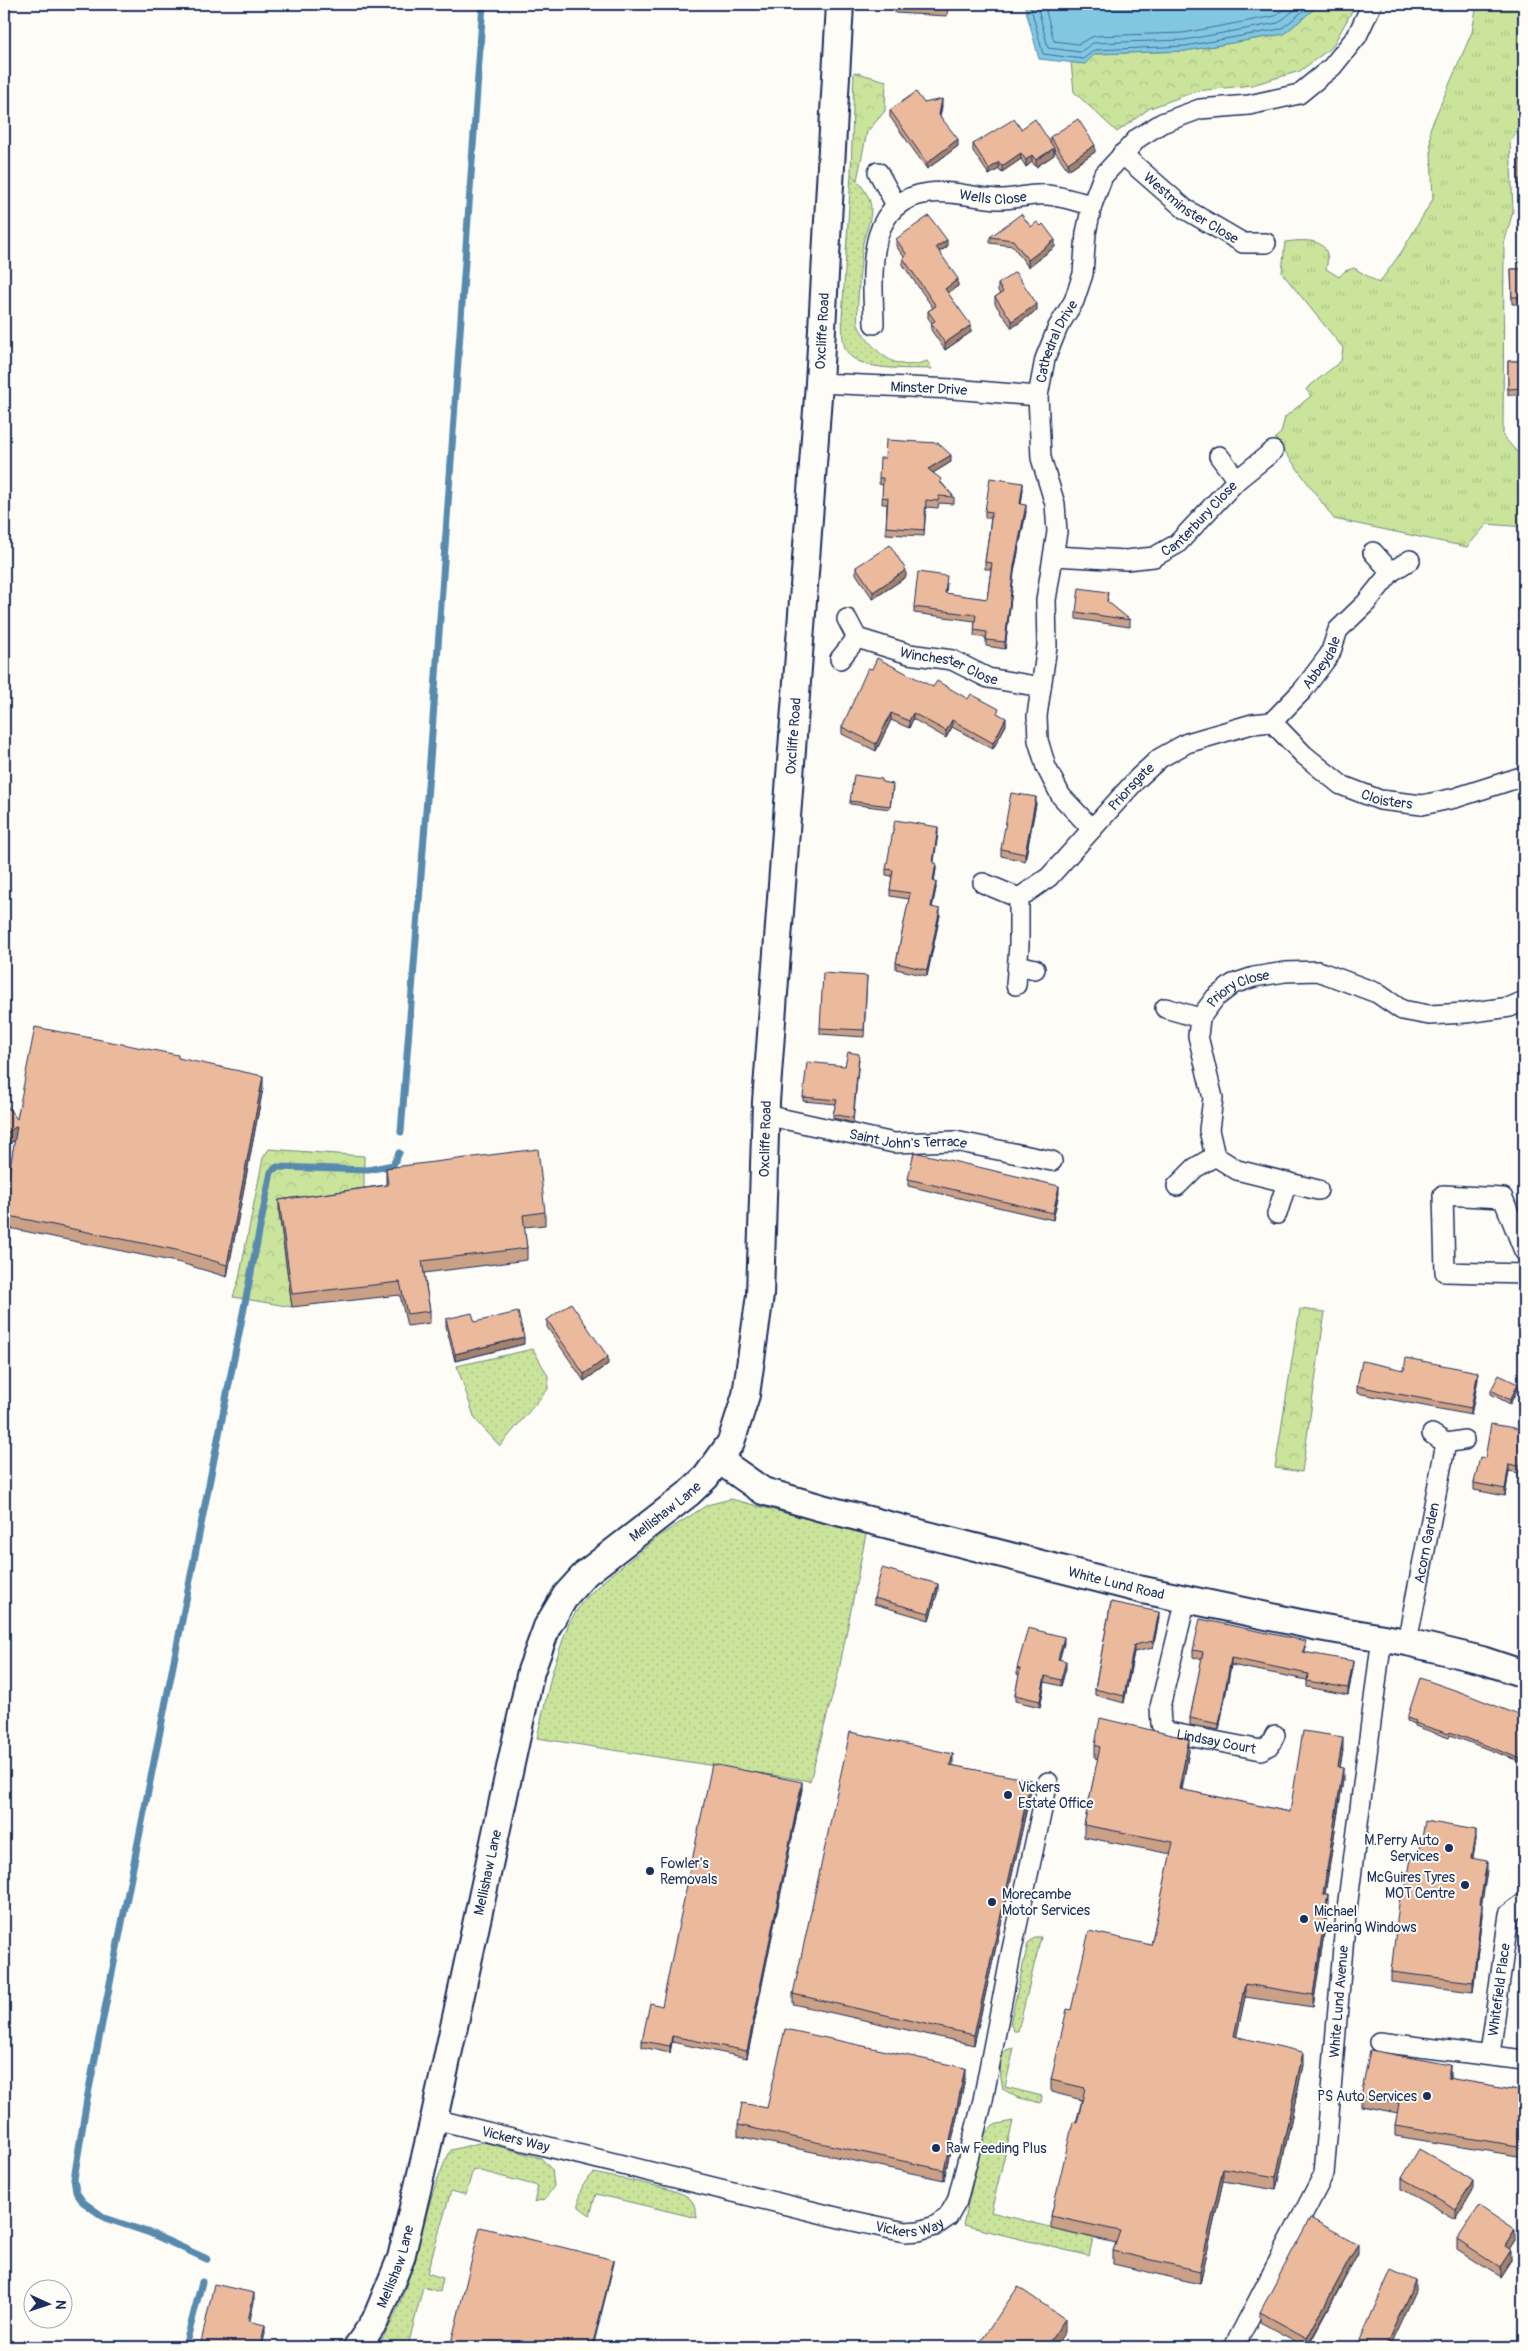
<svg xmlns="http://www.w3.org/2000/svg" width="1528" height="2351" viewBox="0 0 1528 2351" font-family="Pangolin,sans-serif">
<defs>
<pattern id="grass-dots" width="8" height="8" patternUnits="userSpaceOnUse" patternTransform="scale(1.25)"><rect width="8" height="8" fill="#cae49b"/><path d="M2 2h.1M6 6h.1" fill="none" stroke="#adc488" stroke-width="1.8" stroke-linecap="round"/></pattern>
<pattern id="forest-crowns" width="20" height="18" patternUnits="userSpaceOnUse" patternTransform="scale(1.25)"><rect width="20" height="18" fill="#cae49b"/><path d="M2 6a3 3 0 1 1 6 0M12 15a3 3 0 1 1 6 0" fill="none" stroke="#adc488"/></pattern>
<pattern id="park-tufts" width="24" height="20" patternUnits="userSpaceOnUse" patternTransform="scale(1.25)"><rect width="24" height="20" fill="#cae49b"/><path d="M3 7l-1-3M5 7V3M7 7l1-3M15 17l-1-3M17 17v-4M19 17l1-3" fill="none" stroke="#adc488"/></pattern>
</defs>
<rect width="100%" height="100%" fill="#fdfcf7"/>
<filter id="ink" filterUnits="userSpaceOnUse"><feTurbulence type="fractalNoise" baseFrequency=".02" numOctaves="2"/><feDisplacementMap in="SourceGraphic" scale="10" xChannelSelector="R" yChannelSelector="G"/><feConvolveMatrix kernelMatrix="1 2 1 2 8 2 1 2 1" color-interpolation-filters="sRGB"/></filter>
<g filter="url(#ink)">
<path fill="url(#grass-dots)" stroke="#728a7c" d="M851,174c8,8 21,23 20,36 0,11 -6,22 -8,33 -2,13 -7,70 -5,81 2,8 18,27 26,32 14,10 27,11 43,5l5,8c-22,-1 -72,3 -85,-17 -6,-10 -4,-24 -5,-34z
M533,1349l15,27v13l-48,57 -25,-27 -18,-53z
M731,1499l135,35 -27,136 -29,111 -273,-43 15,-66 16,-47 14,-23 19,-19 60,-48 46,-30z
M1035,1937h6l-23,94h-4l-4,-7 18,-81z
M1014,2048l-9,39 37,9 -1,7 -25,-6 -13,-8c-3,-13 -5,-28 3,-39z
M1013,2121l-22,91 102,26 -4,18 -126,-31 21,-90 9,-10z
M483,2142l58,16 11,12 2,16 -9,13 -11,3 4,-16 -65,-17 -7,26 -15,-4 -24,82 16,5 -3,14 -17,-5 -14,55 16,5h-48c41,-59 40,-135 74,-197z
M594,2173c21,5 79,14 94,24 7,5 8,14 9,21l-101,-24 -6,21 -11,-8c-1,-16 3,-23 15,-34z"/>
<path fill="url(#forest-crowns)" stroke="#728a7c" d="M1320,4h36l-24,43 -32,24 -48,14 -55,6 -47,17 -33,24 -43,-40 -3,-30 14,2 10,-10 90,-3 99,-17z
M854,72l32,9 -1,30 -18,21 -10,48 -6,-6z
M269,1149l95,7v44l-85,12 13,95 -59,-10 6,-18 24,-121z
M1300,1309l25,3 -23,160 -27,-4z"/>
<path fill="url(#park-tufts)" stroke="#728a7c" d="M1477,4h47v117l-14,21 3,69 -9,33 -1,192 21,24v67l-37,-3 -20,23 -133,-28 -59,-81 6,-5 4,-16 26,-21 -5,-7 35,-28 2,-13 -61,-75 3,-31c23,-3 49,-4 41,27l13,8 6,-6 9,-3 25,15 23,-32 31,-52 -3,-70 42,-97z"/>
<path fill="#81c7e2" stroke="#588aad" d="M1026,4h294l-36,30 -99,17 -90,3 -10,10 -46,-5 -14,-52z"/>
<g fill="none" stroke-linecap="round" stroke-linejoin="round">
<path stroke="#446c93" stroke-width="1" d="M1030,4l13,50 40,5 12,-9 90,-4 96,-17 31,-25
M1037,4l11,44 32,4 13,-9 91,-3 94,-17 24,-19
M1044,4l10,37 24,3 16,-8 89,-3 92,-17 15,-12"/>
<path stroke="#588aad" stroke-width="7" d="M401,1132l30,-385 52,-743
M207,2259l-57,-26 -45,-15 -22,-16 -7,-10 -2,-13 13,-80 184,-927 6,-5 91,3 25,-5 6,-12
M185,2347l17,-65"/>
<defs>
<g id="street">
<path id="s1" d="M1122,154l63,55 58,34h23"/>
<path d="M878,172l18,33"/>
<path id="s2" d="M874,324c-1,-50 -11,-123 55,-131 24,-3 45,5 68,6 17,1 33,-6 50,-4 15,1 30,7 45,10"/>
<path id="s3" d="M819,383l134,6 85,7"/>
<path d="M1219,456l18,24"/>
<path d="M1373,552l18,20"/>
<path id="s4" d="M1054,556l72,4 28,-3 23,-13 60,-64 36,-29"/>
<path id="s5" d="M847,619l10,19 52,16 43,6 36,18 53,9"/>
<path d="M840,659l17,-21"/>
<path id="s6" d="M1272,722l32,33 37,30 39,15 42,5 33,-7 69,-22"/>
<path id="s7" d="M1272,722l31,-32 27,-36 8,-24 28,-27 25,-31 19,-12"/>
<path id="s8" d="M1092,829l-31,-33 -15,-29 -8,-27 -1,-24 10,-70 -1,-46 11,-68 -2,-28 -14,-46 -3,-62 7,-37 13,-32 16,-26 9,-27 3,-41 6,-28 11,-29 35,-38 24,-15 38,-14 49,-4 50,-11 33,-27 25,-31 15,-32"/>
<path d="M983,883l36,15"/>
<path d="M1018,965l17,4"/>
<path id="s9" d="M1016,985l3,-40v-47l30,-21 89,-99 22,-20 27,-15 65,-19 20,-2"/>
<path d="M1165,1008l35,10"/>
<path id="s10" d="M765,1115l129,28 61,-2 97,20"/>
<path d="M1177,1186l18,-18 20,-12"/>
<path id="s11" d="M1318,1190l-81,-20 -22,-14 -6,-26 4,-32 -15,-62 2,-18 15,-20 18,-14 21,-7 31,-5 33,-1 59,22 25,17 27,5 37,-2 44,-6 14,-6"/>
<path d="M1277,1214l10,-32"/>
<path d="M1524,1251l-21,-53 -60,-3 2,77 79,2"/>
<path d="M1432,1434l14,9 18,-3"/>
<path id="s12" d="M1186,1599l-26,108 1,17 7,8 93,18 9,-5 5,-10"/>
<path id="s13" d="M1407,1642l39,-199"/>
<path d="M1379,2042l145,18"/>
<path id="s14" d="M1490,2054l19,-140 15,-11"/>
<path id="s15" d="M434,2119l410,100 61,13 14,-1 16,-5 13,-9 9,-16 26,-101 29,-151 36,-167"/>
<path id="s16" d="M1234,2347l90,-173 21,-250 37,-287"/>
</g>
<g id="secondary">
<path id="s17" d="M719,1460l44,31 59,17 321,82 176,37 88,15 75,18 42,14"/>
<path id="s18" d="M357,2347l18,-26 26,-63 33,-139 97,-448 16,-44 19,-32 20,-22 102,-79 18,-17 25,-35 15,-47 14,-100 6,-193 53,-719 21,-379"/>
</g>
</defs>
<use href="#street" stroke="#1b2f5e" stroke-width="22"/>
<use href="#secondary" stroke="#1b2f5e" stroke-width="30"/>
<use href="#street" stroke="#fdfcf7" stroke-width="19"/>
<use href="#secondary" stroke="#fdfcf7" stroke-width="26"/>
</g>
<path fill="#caa086" stroke="#1b2f5e" d="M895,4h53l-1,12 -52,-3z
M924,103l18,3 -2,10 18,30 -31,23 -37,-52v-7z
M1021,129l29,13v-5l45,15 -27,18 -14,-20v5l-18,12 -4,-5 -6,5 -5,-8 -19,13 -3,-3 -10,6 -16,-24v-7z
M1519,160h5v30l-5,1z
M1031,227l24,20 -27,20 -15,-21 -23,-3v-6z
M896,239l51,8 -8,5 19,34 -10,7 23,39 -26,18 -14,-20 1,-7 -4,-5v-7l5,-3 -30,-43v-7l1,-1 -8,-11z
M1511,269h13v35h-12z
M998,284l39,26 -25,18 -17,-24v-7l5,-3 -2,-3z
M1508,361h16v34h-16z
M951,462l-18,11 21,24v7l-15,-1 -1,5 -12,-1 -2,29 -38,-2 1,-30h-5l1,-19 -4,-1v-6z
M1023,489l-2,16 5,7 -12,60 -9,77 -19,-3v-8l-12,-2 1,-15 -61,-8v-6l33,-24 -1,11 41,5 4,-30h-6v-7l6,-44h-6v-7z
M856,567l50,10 -33,22 -17,-25z
M1108,599l-1,3 23,18v7l-54,-8v-7z
M872,669l61,18 35,12 31,16 7,10 -13,24 -41,-22 -6,11 -33,-19 -4,9 -18,-8 -15,31 -34,-17v-7z
M882,782l11,5 -3,22 -40,-5v-3z
M1036,804l-11,57 -24,-5v-7z
M938,833l-5,30 3,6 -2,13 2,6 -4,19 8,8 -13,61 -31,-7v-6l13,-64 -19,-3v-6l2,-14 -6,-1v-6z
M867,976l-3,61 -44,-3v-6z
M178,1058l85,30 -36,189 -46,-14 -177,-36v-23l11,-64 -11,7 13,-28z
M859,1059l-6,64 -20,-5v-4l3,-10 -33,-3v-4l42,-31z
M386,1168l159,44v13l-21,2 3,21v12l-103,13 6,38v12l-23,3 -7,-31 -108,12 -13,-95v-12l107,-15z
M908,1179l151,14 -6,27 -145,-34z
M446,1319l29,3 49,22 -69,17 -9,-35z
M547,1320l61,44 -24,17 -37,-54z
M1404,1370l74,9 -7,36 -114,-22v-7z
M1518,1388l-8,16 -19,-10v-4z
M1520,1437h4v37l-15,-3 -4,25 -31,-6v-7l11,-25z
M938,1591l-9,29 -55,-16v-6z
M1111,1602l48,16 -6,30 -19,4 -10,51 -29,-8v-6z
M1064,1643l-5,17 7,8 -5,18 -16,-4 -5,25 -25,-6v-6l4,-20 -2,-1v-6z
M1306,1647l-1,5 48,16 -5,27 -41,-8v-7l-76,-15 -12,65 -29,-5v-7l12,-59 -9,-2v-7z
M1407,1718l117,3v42l-74,-28 -1,3 -34,-12v-2l-8,-3z
M1095,1745l94,6 -7,39 108,22 53,-62 -3,17 3,13 -18,114 3,13 -15,100 -68,-10 -9,40 67,28 -27,125 -53,-9 -23,103 -87,-20v-13l3,-8 -65,-15v-12l31,-116 -31,-8v-12l20,-70 80,-65 20,-91 -87,-17v-12l14,-66 -3,-1z
M952,1765l79,25 -57,255 -181,-41v-10z
M802,1789l-55,269 -75,-16 -2,11 -28,-6v-6l20,-35z
M1476,1840l-3,18 14,13 -6,34 1,10 -9,77 -82,-10v-10l13,-76 14,-36z
M1524,2004v23h-1v-10z
M1450,2075v4l74,12v66l-129,-21v-10l3,-13 -37,-7v-10z
M965,2078l-21,102 -206,-44v-11l29,-17z
M1402,2178l71,12 -17,29 -54,-30z
M1457,2239l58,1 -6,9 2,11 -11,17 -43,-28z
M1358,2254l-50,93h-2l-46,-25v-10z"/>
<path fill="#a4826d" stroke="#1b2f5e" d="M942,99v7l-3,15v-6z
M958,139v7l-31,23v-6z
M1095,145v7l-27,18v-7z
M1054,148v7l-18,12v-7z
M1021,153v6l-19,13v-6z
M1032,155v7l-6,5v-7z
M999,162v7l-10,6v-6z
M947,240v7l-11,7v-7z
M1055,240v7l-27,20v-7z
M958,279v7l-13,9v-6z
M1037,304v6l-25,18v-7z
M971,325v7l-26,18v-7z
M951,455v7l-23,14v-7z
M1023,483v6l-3,22v-7z
M1026,505v7l-12,60 -9,77v-7l9,-76z
M906,570v7l-33,22v-7z
M891,713v7l-15,31v-7z
M913,713v6l-4,9v-7z
M1006,718v7l-13,24v-6z
M952,720v7l-6,11v-7z
M1036,797v7l-11,57v-7z
M938,827v6l-5,36v-6z
M936,863v6l-3,18v-6z
M936,882v6l-5,25v-6z
M940,909v6l-13,61v-6z
M263,1076v12l-36,189v-12z
M17,1126v13l-13,8v-12z
M1059,1186v7l-6,27v-7z
M524,1337v7l-69,17v-7z
M608,1357v7l-24,17v-7z
M1478,1372v7l-7,36v-7z
M1518,1384v4l-8,16v-4z
M1509,1464v7l-4,25v-7z
M938,1584v7l-9,29v-7z
M1159,1612v6l-6,30v-7z
M1064,1637v6l-6,22v-6z
M1134,1645v7l-10,51v-7z
M1231,1658v7l-12,65v-6z
M1066,1661v7l-5,18v-6z
M1353,1661v7l-5,27v-7z
M1045,1676v6l-5,25v-6z
M1343,1737v13l-5,30v-13z
M1189,1739v12l-10,51v-13z
M953,1754v10l-3,11v-10z
M1343,1768v12l-20,126v-12z
M1031,1780v10l-57,255v-10z
M802,1782v7l-55,269v-7z
M1476,1830v10l-5,28v-10z
M1487,1861v10l-7,44v-11z
M1328,1894v13l-15,100v-12z
M1482,1905v10l-9,77v-10z
M1245,1984v13l-11,52v-13z
M672,2036v6l-2,11v-7z
M1303,2052v13l-27,125v-13z
M1450,2065v10l-2,13v-10z
M965,2068v10l-21,102v-10z
M1223,2168v13l-23,103v-13z
M1473,2180v10l-17,29v-10z
M1515,2230v10l-10,16v-10z
M1358,2244v10l-51,93v-9z
M1511,2250v10l-11,17v-10z
M614,2260v3l-21,84h-1z
M1415,2281v10l-26,56h-4z
M254,2293v9l-6,28v-9z
M1065,2319v13l-10,15h-9z
M265,2325v9l-3,13h-2z"/>
<path fill="#ebba9c" stroke="#1b2f5e" d="M895,4h53l-1,5 -52,-2z
M916,92l8,11 18,-4 -3,16 19,24 -31,24 -37,-53z
M1014,119l7,10 14,-10 19,29 -18,12 -4,-5 -6,5 -5,-7 -19,13 -3,-4 -10,7 -16,-25z
M1078,119l17,26 -27,18 -18,-26z
M1519,160h5v24h-5z
M1021,214l10,13 6,-5 4,4 2,-2 12,16 -27,20 -15,-20 -23,-3z
M929,216l18,24 -11,7 22,32 -13,10 26,36 -26,18 -14,-20 4,-2 -7,-10 8,-5 -33,-48 4,-3 -11,-16z
M1511,269h13v28h-12z
M1015,272l22,32 -25,17 -17,-24 8,-5 -5,-8z
M1508,361h16v27l-16,1z
M886,440l52,3 13,12 -23,14 13,10 -1,3 14,15 -15,-1 -1,5 -12,-1 -2,30 -38,-3 2,-29 -6,-1 1,-19h-4l1,-20h5z
M990,478l33,5 -3,21 6,1 -12,61 -9,76 -19,-2 1,-8 -13,-2 2,-15 -62,-8 4,-35 29,4 -2,17 42,6 5,-36 -7,-1 7,-50 -7,-1z
M890,545l16,25 -33,22 -17,-25z
M1079,588l29,4 -1,9 23,19 -54,-8z
M877,658l56,29 4,-6 31,18 3,-5 28,15 -2,4 9,5 -13,25 -41,-23 -6,11 -33,-18 -4,8 -18,-8 -15,31 -34,-17 26,-59 4,1z
M854,775l28,4v3l11,2 -3,22 -40,-5z
M1011,793l25,4 -11,57 -24,-5z
M895,820l43,7 -5,36h3l-3,18 3,1 -5,25 9,2 -13,61 -31,-7 14,-70 -20,-3 3,-20 -7,-1z
M823,973l44,3 -3,54 -44,-2z
M35,1027l143,28v3l85,18 -36,189 -46,-14 -177,-36v-11l13,-78 -13,9v-33l13,17z
M848,1052l11,2 -6,64 -20,-4 4,-14 -34,-3 4,-35 38,4z
M538,1149l7,63 -22,3 4,33 -105,13 8,50 -23,3 -7,-32 -108,12 -13,-94 109,-15 -2,-17z
M914,1152l145,34 -6,27 -145,-34z
M571,1303l37,54 -24,17 -37,-54z
M518,1312l6,25 -69,17 -9,-35 26,-6 3,9z
M1406,1358l72,14 -7,36 -114,-22 5,-25 42,9z
M1499,1375l19,9 -8,16 -19,-10z
M1491,1424l29,5v8h4v30l-15,-3 -4,25 -31,-6 6,-26 5,1z
M882,1568l56,16 -9,29 -55,-15z
M1111,1602l48,10 -6,29 -19,4 -10,51 -29,-7z
M1200,1619l106,22 -3,11 50,9 -5,27 -41,-7 1,-7 -77,-16 -12,66 -29,-6 13,-66 -10,-2z
M1028,1628l36,9 -6,22 8,2 -5,19 -16,-4 -5,25 -25,-6 5,-26 -3,-1z
M1420,1678l43,15 61,24 -2,4h2v39l-74,-28 -1,2 -34,-11 1,-2 -9,-3z
M1100,1718l89,21 -10,50 111,23 13,-81 40,6 -5,30 5,1 -20,126h5l-15,101 -68,-11 -11,52 69,16 -27,125 -53,-9 -23,103 -87,-20 7,-20 -69,-15 22,-94 4,1 8,-35 -34,-8 16,-71 4,1 18,-79 62,14 22,-103 -89,-17 16,-78 -5,-2z
M850,1732l103,22 -3,11 81,15 -57,255 -181,-41z
M712,1764l90,18 -55,269 -75,-15 -2,10 -28,-5 8,-38 12,3z
M1425,1821l51,9 -5,28 16,3 -7,43 2,1 -9,77 -82,-10 9,-77 4,1 7,-37 7,1z
M1524,2004v13h-1z
M785,2029l180,39 -21,102 -206,-45 4,-22 25,5z
M1370,2050l80,15 -2,13 76,13v56l-129,-21 4,-23 -38,-7z
M1419,2149l54,31 -17,29 -54,-31z
M1479,2206l36,24 -10,16 6,4 -11,17 -43,-28z
M1310,2218l48,26 -51,94 -47,-26z
M480,2227l134,33 -22,87h-142z
M1391,2270l24,11 -30,66h-28z
M214,2284l40,9 -6,28 17,4 -5,22h-60z
M1018,2287l47,32 -19,28h-69z"/>
</g>
<g fill="#1b2f5e" stroke="#fdfcf7" stroke-width="2">
<circle cx="1008" cy="1795" r="5"/>
<circle cx="1449" cy="1848" r="5"/>
<circle cx="650" cy="1871" r="5"/>
<circle cx="1465" cy="1885" r="5"/>
<circle cx="992" cy="1902" r="5"/>
<circle cx="1304" cy="1919" r="5"/>
<circle cx="1427" cy="2096" r="5"/>
<circle cx="936" cy="2148" r="5"/>
</g>
<g text-anchor="middle" dominant-baseline="central" stroke-width="4" stroke-linejoin="round" paint-order="stroke">
<g font-size="14" fill="#1b2f5e" stroke="#fdfcf7">
<text stroke="none"><textPath href="#s2" startOffset="224">Wells Close</textPath></text>
<text stroke="none"><textPath href="#s1" startOffset="88">Westminster Close</textPath></text>
<text stroke="none"><textPath href="#s18" startOffset="2128">Oxcliffe Road</textPath></text>
<text stroke="none"><textPath href="#s8" startOffset="512">Cathedral Drive</textPath></text>
<text stroke="none"><textPath href="#s3" startOffset="110">Minster Drive</textPath></text>
<text stroke="none"><textPath href="#s4" startOffset="160">Canterbury Close</textPath></text>
<text stroke="none"><textPath href="#s7" startOffset="78">Abbeydale</textPath></text>
<text stroke="none"><textPath href="#s5" startOffset="118">Winchester Close</textPath></text>
<text stroke="none"><textPath href="#s18" startOffset="1722">Oxcliffe Road</textPath></text>
<text stroke="none"><textPath href="#s9" startOffset="246">Priorsgate</textPath></text>
<text stroke="none"><textPath href="#s6" startOffset="142">Cloisters</textPath></text>
<text stroke="none"><textPath href="#s11" startOffset="301">Priory Close</textPath></text>
<text stroke="none"><textPath href="#s10" startOffset="146">Saint John's Terrace</textPath></text>
<text stroke="none"><textPath href="#s18" startOffset="1318">Oxcliffe Road</textPath></text>
<text stroke="none"><textPath href="#s18" startOffset="915">Mellishaw Lane</textPath></text>
<text stroke="none"><textPath href="#s13" startOffset="101">Acorn Garden</textPath></text>
<text stroke="none"><textPath href="#s17" startOffset="419">White Lund Road</textPath></text>
<text stroke="none"><textPath href="#s12" startOffset="188">Lindsay Court</textPath></text>
<text stroke="none"><textPath href="#s18" startOffset="495">Mellishaw Lane</textPath></text>
<text stroke="none"><textPath href="#s14" startOffset="65">Whitefield Place</textPath></text>
<text stroke="none"><textPath href="#s16" startOffset="368">White Lund Avenue</textPath></text>
<text stroke="none"><textPath href="#s15" startOffset="84">Vickers Way</textPath></text>
<text stroke="none"><textPath href="#s15" startOffset="489">Vickers Way</textPath></text>
<text stroke="none"><textPath href="#s18" startOffset="90">Mellishaw Lane</textPath></text>
</g>
<g font-size="14" fill="#1b2f5e" stroke="#fdfcf7" text-anchor="start">
<text x="1018" y="1787">Vickers<tspan x="1018" dy="16">Estate Office</tspan></text>
<text x="1439" y="1840" text-anchor="end">M.Perry Auto<tspan x="1439" dy="16">Services</tspan></text>
<text x="660" y="1863">Fowler's<tspan x="660" dy="16">Removals</tspan></text>
<text x="1455" y="1877" text-anchor="end">McGuires Tyres<tspan x="1455" dy="16">MOT Centre</tspan></text>
<text x="1002" y="1894">Morecambe<tspan x="1002" dy="16">Motor Services</tspan></text>
<text x="1314" y="1911">Michael<tspan x="1314" dy="16">Wearing Windows</tspan></text>
<text x="1417" y="2096" text-anchor="end">PS Auto Services</text>
<text x="946" y="2148">Raw Feeding Plus</text>
</g>
</g>
<rect width="1528" height="2351" fill="none" stroke="#fdfcf7" stroke-width="20"/>
<rect x="10" y="10" width="1508" height="2331" fill="none" stroke="#1b2f5e" stroke-width="2" filter="url(#ink)"/>
<g transform="translate(48 2304) rotate(93)"><circle r="24" fill="#fdfcf7" stroke="#a3aaba"/>
<path d="M0-4L9 19L0 12L-9 19Z" fill="#1b2f5e"/>
<text y="-8" font-size="14" font-weight="bold" text-anchor="middle" fill="#1b2f5e">N</text>
</g>
</svg>
